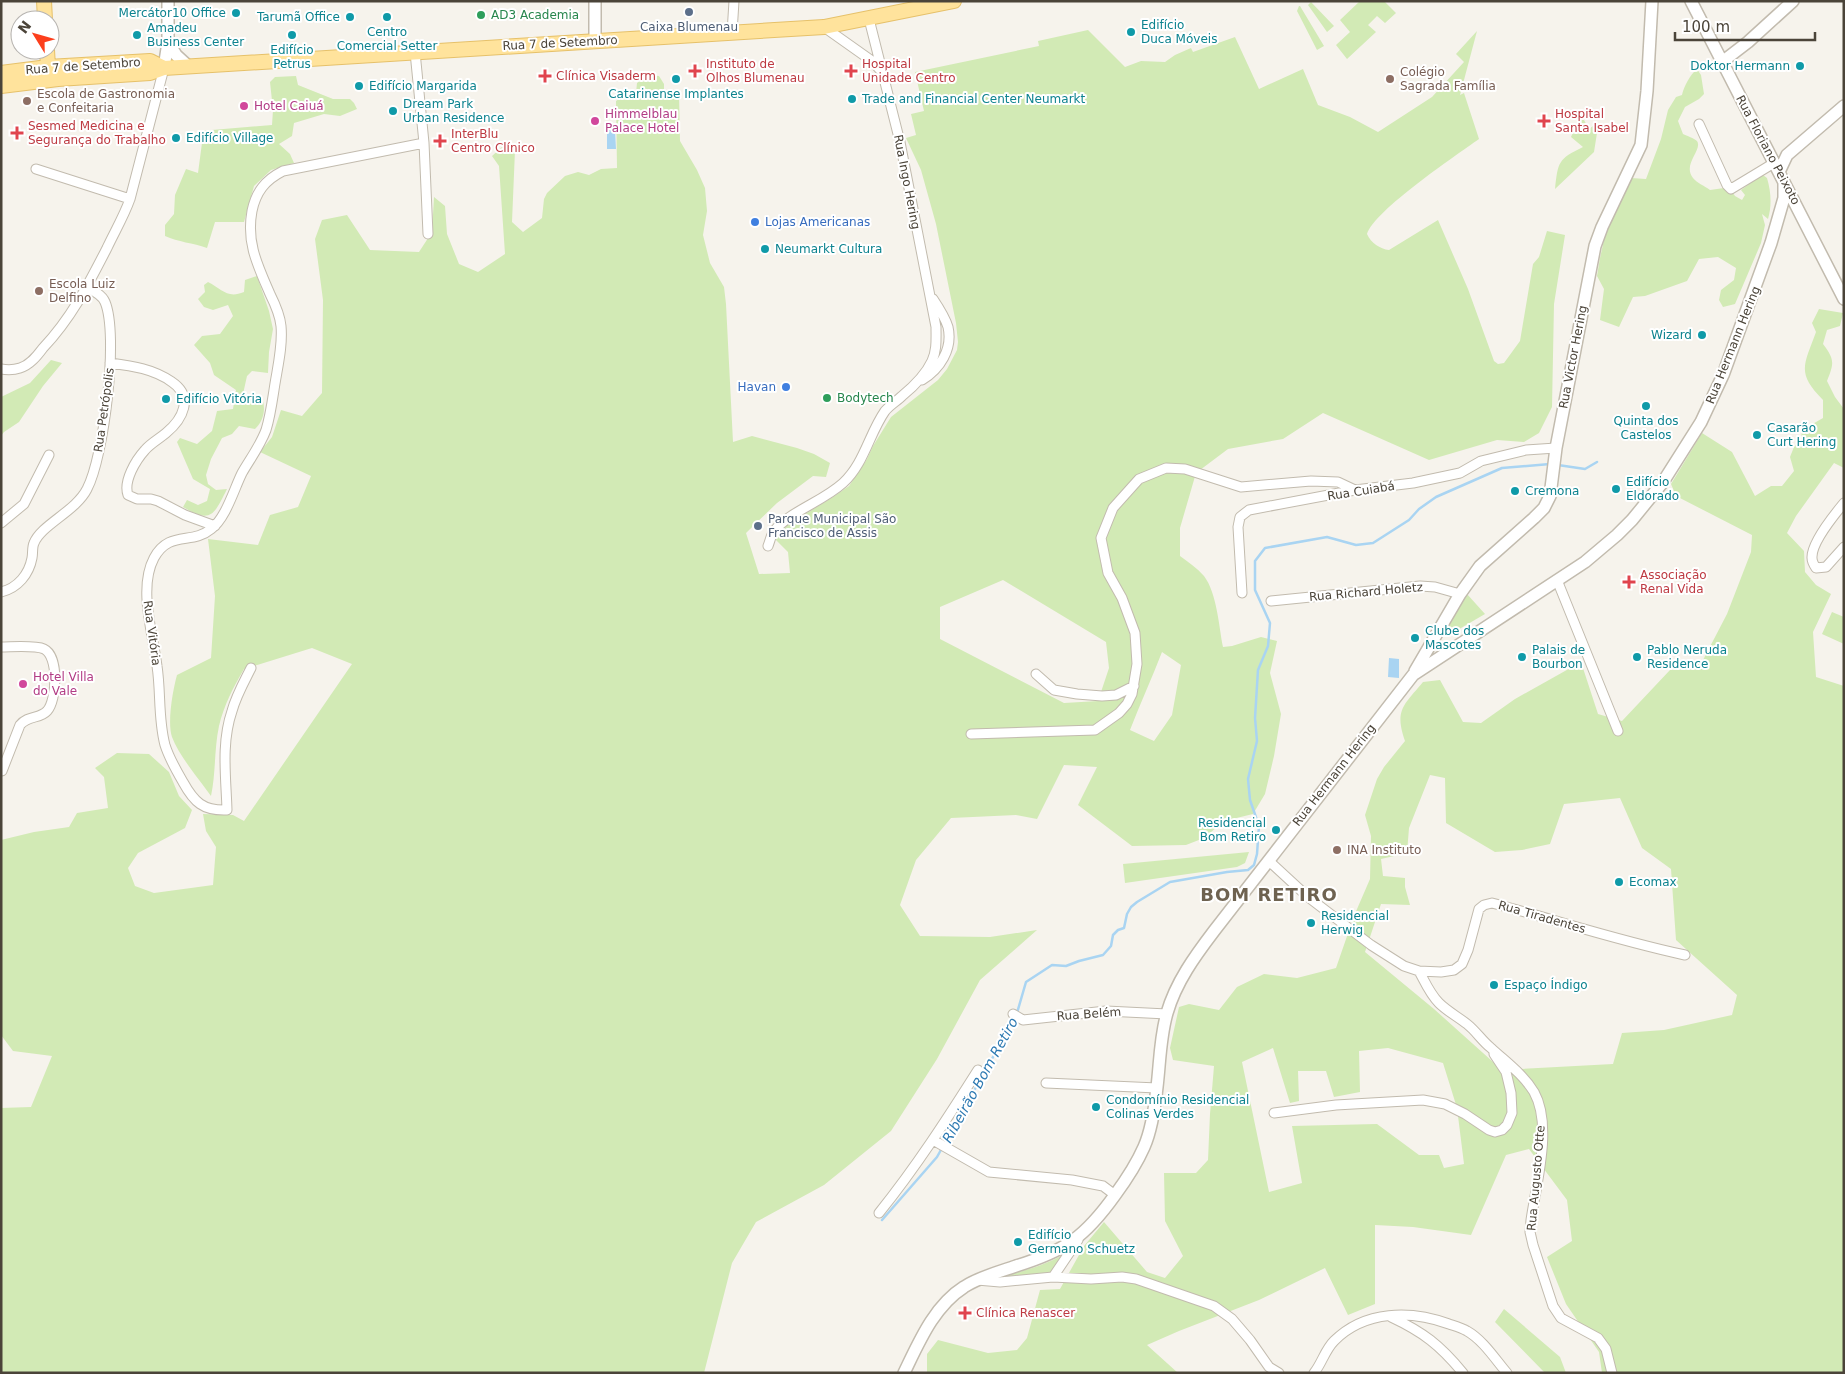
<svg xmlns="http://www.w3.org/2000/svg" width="1845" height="1374" viewBox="0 0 1845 1374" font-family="'DejaVu Sans',sans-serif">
<rect width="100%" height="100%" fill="#f6f3ec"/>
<path fill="#d2eab5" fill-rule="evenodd" d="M1360,1h24l12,12 -11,10 -8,-7 -9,9 8,7 -29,27 -11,-14 14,-13 -10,-12z
M1311,2l23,24 -7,6 -19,-27z
M1299,6h1l24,40 -7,4 -20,-39z
M1088,30l37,37 16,-6 24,1 10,-7 16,-7 2,4 42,-15 24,52 44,-20 15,36 32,12 28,15 54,-35 32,-35 -8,-8 21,-23 -17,64 4,-2 15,46c-24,17 -104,71 -112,95 4,9 13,15 22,16l49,-30 30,69 26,72 4,3 6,-1 16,-22 13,-77 6,-7 8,-26 18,4 -11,69 -2,103 -13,26 -15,9 -27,-2 -68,20 -106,-47 -40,26 -55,10 -32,24 -16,55v28c8,6 17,12 24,20 13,17 15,51 19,71l9,-1 29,-9 16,4 -7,32 11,41 -7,42 -9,38 -12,20 -29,7 -20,17 -18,7 -54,1 -54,-41 19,-38 -33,-2 -27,54 -21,-4 -65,3 -35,42 -16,45 20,31 70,1 47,-7 -57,50 -43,79 -46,72 -67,54 -68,37 -24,41 -28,110h-703v-265l30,-1 21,-51 -39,-5 -12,-16v-195l33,-8 35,-5 8,-14 31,-5 -4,-31 -9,-9 22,-15 32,1 20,18 10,24 13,14 -7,18 -47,25 -10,15 7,18 19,7 59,-8 3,-38 -10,-16 -3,-17 30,1 11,6 108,-157 -40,-16 -68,21c-11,19 -20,36 -25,57 -5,23 -3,47 -8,70 -12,-17 -32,-40 -39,-59 -5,-14 1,-48 5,-62l34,-17 4,-62 -7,-57 50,6 12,-30 28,-8 13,-31 -51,-24 12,-15 9,-27 21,6 20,-23 1,-93 -8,-61 7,-19 25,-5 23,35 49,2 13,-20 2,-35 11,9 2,28 12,30 19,8 27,-18 -6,-88 -7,-10 10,-9 13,3 -3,72 11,10 19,-14 2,-19 3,-6 18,-17 13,-4 11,3 12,-6 16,-1 -1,-67 6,-4 3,3 11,-7 1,-10c7,-5 13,-9 22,-7l5,8v9h15l1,48 17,29 8,18 2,23 -4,24 7,28 14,24 2,17 7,138 19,-6 45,12 17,6 16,9 -4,14 -13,-1 -36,27 -31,30 13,41 31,-1 -2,-21 -13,-13 12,-14 46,-28 16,-11 18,-27 6,-13 18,-29 47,-37 9,-11 10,-19 1,-8 -2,-19 -20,-99 -15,-54 -15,-32 10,-3 -5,-21 13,-3 -9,-39 124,-26 -1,-5zM1003,580l103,62 3,26 -11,33 -34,2 -124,-64v-32zM1162,652l19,13 -9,50 -18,26 -24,-11c10,-26 22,-52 32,-78z
M1697,69l4,6 3,19 -5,5 -14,8 -7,14 5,13c4,2 11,4 14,7 6,9 -15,23 -4,37 4,5 12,8 17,12l14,-2 7,2 4,6 7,4 3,-5 -4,-5 19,-14 3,-1 4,3c4,14 5,27 1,41l-6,-5 3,11 -4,18 -26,61 -12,3 -4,-7 2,-10 13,-10 2,-12 -18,-11 -19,2 -12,22 -42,15 -12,1 -14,30 -19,-7 4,-31 -7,-13 3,-18 8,-36 23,-44 15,1 15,-40 7,-29 8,-13 6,-2c2,-9 8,-20 15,-26z
M296,76l2,9 35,14h17l4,4 3,6 -17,7 -16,-2 -30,9 -2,13 -13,8 11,10 4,9 -23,7 -17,16 -10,36h-29l-8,26c-14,-5 -29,-6 -42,-12v-11l9,-11 1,-19 11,-26 12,4 4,-30 -2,-12 72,-6 1,-15 -3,-28 5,-5z
M1579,119l5,1 5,9 4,-3 4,7 -3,19 -39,37c3,-27 3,-30 28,-42l-12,-10z
M257,276l12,35 4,18 -4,23 -1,21 -16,-2 -5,5 -4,18 19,4c4,11 2,22 -7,31l-16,-3 -7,8 -10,4 -11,21 -5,16 2,9 8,6 11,-1c-13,26 -16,35 -44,18l4,-7 11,5 9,-4 3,-12 -17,-10 -16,-37 3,-4 17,6 15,-13 5,-20 16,-2 3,-19 -22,-15 -4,-12 -16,-18 8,-9 18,-2 13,-18 -5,-11 -15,5 -9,-3 -6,-8 7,-7 -1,-7 4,-3c14,7 19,17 36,10l1,-12z
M1819,309l24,4 -3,13 -13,4 -4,14c12,16 11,19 4,37l8,16 9,12v59l-10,-5 -38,53 -9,17 17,18 1,21 11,13 15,9 -18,38 3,45 28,9v687h-242l-3,-21 -33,-48 -19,-47 25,-16 -5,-41 -38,-51 -23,6 -35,80 -58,-8 -38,-2v79l-27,11 -23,-47 -66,32 -80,31 -32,14 31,28h-251v-19l11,-14 50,13 29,-3 10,-12 13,-48 20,-1 24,-43 20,-24 43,50 18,6 18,-22 -18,-35 -1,-48h32l12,-13 2,-46 4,-48 -41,-6 -3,-12 9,-41 10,-3 30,6 18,-23 27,-13 33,4 39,-10 18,-52 16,-37 1,-43 -6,-21 12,-36 7,-12 21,-26c-11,-31 -1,-36 18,-59l17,-2 23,42 18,1 34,-24 66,-37 17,52 24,7 48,-51 21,-1 11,-7 25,-48 24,-62 1,-17 -76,-39 -5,-12 31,-51 30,19 23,44 16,-10h11l12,-15 -4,-14 4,-10 7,-8 1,-9 21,-12v-18c-27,-27 -19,-35 -7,-68l-4,-9zM1430,775l15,3 1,45 49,29 27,-2 28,-6 14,-40 56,-6 22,50 29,21 5,71 61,55 -5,20 -68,15 -42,3 -9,31 -111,6 -68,-61 -69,-57 16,-48 29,1 -5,-18v-9l-22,-2 -2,-17 26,-6 2,-25zM1273,1048l17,55 9,-2 -1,-30h28l8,26 26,-5 -1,-41 29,-3 55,15 14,45 7,56 -20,4 -5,-13h-20l-42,-31 -85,2 10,57 -33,9 -27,-130z
M51,360l11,3 -19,23 -24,36 -15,10 -3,4v-39l29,-14z
M1467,594l18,20 -36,21 -2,-3v-4z
M1832,612l12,5v27l-22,-10z
M1249,852l-4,11 -8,4 -112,16 -2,-19z
M1072,1249l-19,25 -53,3c26,-7 49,-12 72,-28z
M1504,1309l56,48 6,16h-21l-50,-51z"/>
<path fill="#a9d4f2" d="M607,130h8l1,19h-9z
M1389,658l10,1v19l-11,-1z"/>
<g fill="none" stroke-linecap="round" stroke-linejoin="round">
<path stroke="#a9d4f2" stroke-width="2.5" d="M1558,465l27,4 12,-7
M1017,1013l9,-31 26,-17 14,1 13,-5 24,-6 8,-9 2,-11 5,-5 6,-2 3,-14 4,-7 6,-5 33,-20 57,-10 21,-2 6,-5 3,-11 2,-28 -9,-26 -2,-21 9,-38 -2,-23 3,-48 10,-24 2,-23 -15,-33v-29l10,-13 62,-11 29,8 17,-2 36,-23 10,-11 17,-12 66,-29 48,-4
M944,1144l71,-126
M882,1220l55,-63 5,-9"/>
<defs>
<path id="minor" d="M824,27l48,34 11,12
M732,33l2,-32
M415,52l9,91 4,91
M1699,124l28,61 4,4 43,-26
M36,169l94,30
M110,363c23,3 44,6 62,19 22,15 11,37 -6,51 -7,6 -15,10 -21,17 -9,10 -22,31 -17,45l9,4h14l7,2 27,14 30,11
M1,369c6,1 13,1 19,-1 10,-3 17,-12 23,-20 29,-31 45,-63 64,-100 8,-17 17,-32 23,-49l34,-131
M922,380c18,-11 31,-31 26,-53 -3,-10 -9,-19 -15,-28
M1844,503c-10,12 -33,40 -32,55 0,4 2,7 4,10l10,-1 18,-20
M1,523l23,-19 25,-49
M768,546c2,-5 3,-11 6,-15 18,-21 48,-29 69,-48 21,-19 26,-49 42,-72 5,-6 12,-10 17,-15 11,-9 24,-22 30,-35 5,-11 4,-22 4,-34l-36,-185 -31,-123
M1557,580l61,151
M1,592c17,-4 28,-18 31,-34 1,-5 0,-11 2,-15 7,-18 42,-32 53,-54 17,-32 32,-154 18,-187 -3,-7 -11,-11 -17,-14
M1242,593l-4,-66 2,-10 9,-7 106,-20 58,-7 47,-10 21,-12 45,-11 30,-2
M1271,601l149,-15 15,1 25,7
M1,647c11,0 34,-2 43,2 15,7 13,51 3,62 -7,8 -19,4 -27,14l-18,46
M251,668c-7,14 -15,28 -19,43 -11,32 -6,66 -5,99 -24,1 -33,-8 -44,-28 -7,-12 -14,-24 -18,-37 -7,-26 -4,-53 -8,-79 -4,-32 -19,-78 -3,-108 15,-28 38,-13 57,-29 15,-11 23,-40 31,-56 8,-14 18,-27 24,-43 4,-13 6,-27 8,-40 3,-21 9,-43 7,-64 -1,-11 -6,-22 -11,-32 -12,-28 -24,-51 -18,-83 4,-19 13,-31 31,-40l141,-28
M1036,674l18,16 23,4 25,2 14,-1 18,-9
M971,734l124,-4 24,-17 8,-9 5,-10 5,-30 -2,-31 -13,-35 -14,-25 -7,-35 12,-30 26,-29 27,-11 19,1 56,18 70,-6 27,1 17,8
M1269,861l39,36 63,48 33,21 15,5 22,1 13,-2 8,-6 6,-14 11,-41 5,-4 8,-2c64,17 127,38 193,52
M1419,971c6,11 11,23 20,32 8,8 19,14 28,21 9,7 15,17 24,24 15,14 32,26 43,44 19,34 2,92 -3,128l-1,12 3,13 20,61 8,12 37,20 8,11 6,24
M1013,1014l10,6 83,-9 61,3
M1046,1083l111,5
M1274,1113l62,-8 87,-5 22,4 20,10 24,16 6,2 7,-2 5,-5 5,-12 -1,-20 -5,-21 -12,-18
M933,1140l56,32 83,8 31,6 12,9
M879,1213c37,-46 68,-94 99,-143
M1053,1277l25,-37
M977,1280l23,2 53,-5 38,2 31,-2 14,2 78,27 18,13 18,21 19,27 10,6
M1391,1317c32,15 49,28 72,56
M1314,1373c8,-10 11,-23 20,-32 31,-31 77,-31 115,-17 6,2 13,4 18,7 16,9 28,28 40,42"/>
<path id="tertiary" d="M1691,1l153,298
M595,41v-40
M168,42l8,13 12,11
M1722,62l26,-20 45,-41
M164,68l4,-26v-41
M1779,172l8,-17 57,-49
M1415,671l45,-77 20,-28 54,-48 10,-10 6,-12 6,-48 39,-202 7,-19 39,-82 6,-54 5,-90
M904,1373c15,-31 30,-67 60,-86 15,-10 35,-15 52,-21 49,-15 69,-29 99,-71 11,-15 22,-32 29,-48 8,-18 11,-41 13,-60 3,-25 3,-50 10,-74 9,-31 28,-57 47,-82l199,-256 172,-113 32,-27 15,-15 31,-38 38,-60 22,-47 48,-132 13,-45v-16"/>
<path id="primary" d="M44,1l1,19
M47,50l1,17
M1,73l47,-6 102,-6 14,7
M1,86l57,-7 92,-6 14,-5 660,-41 130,-26"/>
</defs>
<use href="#minor" stroke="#c2bbae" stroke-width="11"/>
<use href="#tertiary" stroke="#c2bbae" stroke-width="14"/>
<use href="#primary" stroke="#e6c16a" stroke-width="16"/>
<use href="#minor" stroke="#fff" stroke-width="9"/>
<use href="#tertiary" stroke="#fff" stroke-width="11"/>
<use href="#primary" stroke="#ffe39c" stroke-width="14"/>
</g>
<g fill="#5c6f8a" stroke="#fff" stroke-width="2">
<circle cx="689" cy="12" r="5"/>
<circle cx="758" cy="526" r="5"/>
</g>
<g fill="#0f9aa8" stroke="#fff" stroke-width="2">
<circle cx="236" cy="13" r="5"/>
<circle cx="350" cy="17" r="5"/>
<circle cx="387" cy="17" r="5"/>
<circle cx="1131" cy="32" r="5"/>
<circle cx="137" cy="35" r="5"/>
<circle cx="292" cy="35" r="5"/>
<circle cx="1800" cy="66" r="5"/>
<circle cx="676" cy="79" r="5"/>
<circle cx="359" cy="86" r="5"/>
<circle cx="852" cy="99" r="5"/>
<circle cx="393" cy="111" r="5"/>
<circle cx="176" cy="138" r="5"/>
<circle cx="765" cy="249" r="5"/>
<circle cx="1702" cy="335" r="5"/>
<circle cx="166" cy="399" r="5"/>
<circle cx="1646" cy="406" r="5"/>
<circle cx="1757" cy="435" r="5"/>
<circle cx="1616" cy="489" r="5"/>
<circle cx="1515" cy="491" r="5"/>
<circle cx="1415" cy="638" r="5"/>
<circle cx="1522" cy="657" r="5"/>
<circle cx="1637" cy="657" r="5"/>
<circle cx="1276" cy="830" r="5"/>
<circle cx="1619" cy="882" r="5"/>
<circle cx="1311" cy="923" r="5"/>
<circle cx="1494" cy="985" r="5"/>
<circle cx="1096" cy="1107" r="5"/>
<circle cx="1018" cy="1242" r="5"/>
</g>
<g fill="#2e9e5b" stroke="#fff" stroke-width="2">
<circle cx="481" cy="15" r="5"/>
<circle cx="827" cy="398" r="5"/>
</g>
<g fill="#e0444e" stroke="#fff" stroke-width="2">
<path d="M692.5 63.5h5v5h5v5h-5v5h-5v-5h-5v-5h5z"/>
<path d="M848.5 63.5h5v5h5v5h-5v5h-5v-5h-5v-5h5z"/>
<path d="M542.5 68.5h5v5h5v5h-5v5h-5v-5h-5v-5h5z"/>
<path d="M1541.5 113.5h5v5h5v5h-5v5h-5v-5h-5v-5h5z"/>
<path d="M14.5 125.5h5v5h5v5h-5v5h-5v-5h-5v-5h5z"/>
<path d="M437.5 133.5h5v5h5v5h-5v5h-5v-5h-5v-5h5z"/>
<path d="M1626.5 574.5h5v5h5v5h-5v5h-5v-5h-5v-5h5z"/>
<path d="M962.5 1305.5h5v5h5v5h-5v5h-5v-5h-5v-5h5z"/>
</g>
<g fill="#8d6e63" stroke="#fff" stroke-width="2">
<circle cx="1390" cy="79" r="5"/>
<circle cx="27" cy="101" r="5"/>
<circle cx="39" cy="291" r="5"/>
<circle cx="1337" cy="850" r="5"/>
</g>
<g fill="#d1479c" stroke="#fff" stroke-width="2">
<circle cx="244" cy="106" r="5"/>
<circle cx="595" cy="121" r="5"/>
<circle cx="23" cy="684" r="5"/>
</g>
<g fill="#3f7fe0" stroke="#fff" stroke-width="2">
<circle cx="755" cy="222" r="5"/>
<circle cx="786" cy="387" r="5"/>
</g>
<g text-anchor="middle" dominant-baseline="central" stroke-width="4" stroke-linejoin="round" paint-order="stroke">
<g font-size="12" fill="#0d838f" stroke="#fff" text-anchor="start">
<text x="226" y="13" text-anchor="end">Mercátor10 Office</text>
<text x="340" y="17" text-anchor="end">Tarumã Office</text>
<text x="1141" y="25">Edifício<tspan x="1141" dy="14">Duca Móveis</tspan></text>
<text x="147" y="28">Amadeu<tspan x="147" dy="14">Business Center</tspan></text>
<text x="387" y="32" text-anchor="middle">Centro<tspan x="387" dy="14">Comercial Setter</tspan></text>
<text x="292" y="50" text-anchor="middle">Edifício<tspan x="292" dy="14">Petrus</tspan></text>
<text x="1790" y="66" text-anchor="end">Doktor Hermann</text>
<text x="369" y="86">Edifício Margarida</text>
<text x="676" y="94" text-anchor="middle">Catarinense Implantes</text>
<text x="862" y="99">Trade and Financial Center Neumarkt</text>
<text x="403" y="104">Dream Park<tspan x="403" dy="14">Urban Residence</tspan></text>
<text x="186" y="138">Edifício Village</text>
<text x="775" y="249">Neumarkt Cultura</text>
<text x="1692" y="335" text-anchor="end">Wizard</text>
<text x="176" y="399">Edifício Vitória</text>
<text x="1646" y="421" text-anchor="middle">Quinta dos<tspan x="1646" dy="14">Castelos</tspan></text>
<text x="1767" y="428">Casarão<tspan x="1767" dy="14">Curt Hering</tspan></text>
<text x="1626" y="482">Edifício<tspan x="1626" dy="14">Eldorado</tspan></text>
<text x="1525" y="491">Cremona</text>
<text x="1425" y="631">Clube dos<tspan x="1425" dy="14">Mascotes</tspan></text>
<text x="1532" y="650">Palais de<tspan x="1532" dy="14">Bourbon</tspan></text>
<text x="1647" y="650">Pablo Neruda<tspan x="1647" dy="14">Residence</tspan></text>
<text x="1266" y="823" text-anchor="end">Residencial<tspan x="1266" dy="14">Bom Retiro</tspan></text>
<text x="1629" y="882">Ecomax</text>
<text x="1321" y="916">Residencial<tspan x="1321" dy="14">Herwig</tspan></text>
<text x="1504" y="985">Espaço Índigo</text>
<text x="1106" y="1100">Condomínio Residencial<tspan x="1106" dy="14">Colinas Verdes</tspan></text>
<text x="1028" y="1235">Edifício<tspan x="1028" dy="14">Germano Schuetz</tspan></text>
</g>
<g font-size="12" fill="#27864d" stroke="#fff" text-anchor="start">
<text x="491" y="15">AD3 Academia</text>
<text x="837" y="398">Bodytech</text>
</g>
<g font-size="12" fill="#4e5e75" stroke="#fff">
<text x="689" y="27">Caixa Blumenau</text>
<text x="768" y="519" text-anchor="start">Parque Municipal São<tspan x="768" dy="14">Francisco de Assis</tspan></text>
</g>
<g font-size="12" fill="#4b4439" stroke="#fff">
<text transform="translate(560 43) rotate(-3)">Rua 7 de Setembro</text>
<text transform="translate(83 66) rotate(-4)">Rua 7 de Setembro</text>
<text transform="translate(1768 150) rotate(62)">Rua Floriano Peixoto</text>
<text transform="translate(907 182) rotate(79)">Rua Ingo Hering</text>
<text transform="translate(1733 345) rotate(-68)">Rua Hermann Hering</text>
<text transform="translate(1573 357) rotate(-79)">Rua Victor Hering</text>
<text transform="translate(104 410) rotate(-82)">Rua Petrópolis</text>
<text transform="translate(1361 491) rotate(-9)">Rua Cuiabá</text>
<text transform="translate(1366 592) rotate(-5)">Rua Richard Holetz</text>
<text transform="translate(152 633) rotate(82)">Rua Vitória</text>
<text transform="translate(1334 775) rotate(-52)">Rua Hermann Hering</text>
<text transform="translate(1542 917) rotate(16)">Rua Tiradentes</text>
<text transform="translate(1089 1014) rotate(-4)">Rua Belém</text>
<text transform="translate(1536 1178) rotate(-85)">Rua Augusto Otte</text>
</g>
<g font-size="12" fill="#be3a42" stroke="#fff" text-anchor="start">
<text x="706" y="64">Instituto de<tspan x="706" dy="14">Olhos Blumenau</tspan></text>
<text x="862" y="64">Hospital<tspan x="862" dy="14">Unidade Centro</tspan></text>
<text x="556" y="76">Clínica Visaderm</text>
<text x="1555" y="114">Hospital<tspan x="1555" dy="14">Santa Isabel</tspan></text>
<text x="28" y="126">Sesmed Medicina e<tspan x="28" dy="14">Segurança do Trabalho</tspan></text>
<text x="451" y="134">InterBlu<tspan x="451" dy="14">Centro Clínico</tspan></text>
<text x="1640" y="575">Associação<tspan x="1640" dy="14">Renal Vida</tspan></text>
<text x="976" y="1313">Clínica Renascer</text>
</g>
<g font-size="12" fill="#785e54" stroke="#fff" text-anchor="start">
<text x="1400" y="72">Colégio<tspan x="1400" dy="14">Sagrada Família</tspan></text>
<text x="37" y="94">Escola de Gastronomia<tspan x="37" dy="14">e Confeitaria</tspan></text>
<text x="49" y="284">Escola Luiz<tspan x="49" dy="14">Delfino</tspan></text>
<text x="1347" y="850">INA Instituto</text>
</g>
<g font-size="12" fill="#b23c85" stroke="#fff" text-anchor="start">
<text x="254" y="106">Hotel Caiuá</text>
<text x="605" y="114">Himmelblau<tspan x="605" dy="14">Palace Hotel</tspan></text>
<text x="33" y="677">Hotel Villa<tspan x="33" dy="14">do Vale</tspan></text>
</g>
<g font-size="12" fill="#366cbe" stroke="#fff" text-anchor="start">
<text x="765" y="222">Lojas Americanas</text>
<text x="776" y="387" text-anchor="end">Havan</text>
</g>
<g font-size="14" font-style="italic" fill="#2e7ab2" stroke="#fff">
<text transform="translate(980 1080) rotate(-61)">Ribeirão Bom Retiro</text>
</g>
<g font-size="18" font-weight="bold" letter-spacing="1" fill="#6e6250" stroke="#fff">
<text x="1269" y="894">BOM RETIRO</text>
</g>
</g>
<rect width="1845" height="1374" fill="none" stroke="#4b4439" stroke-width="5"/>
<g transform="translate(35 35) rotate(307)"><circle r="24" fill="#ffffff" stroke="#b7b4b0"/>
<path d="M0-4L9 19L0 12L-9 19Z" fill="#fc3f1d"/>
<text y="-8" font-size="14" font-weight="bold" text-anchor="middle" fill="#4b4439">N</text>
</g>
<path d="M1675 32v8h140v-8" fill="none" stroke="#4b4439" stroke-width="2.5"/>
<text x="1682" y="32" font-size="15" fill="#4b4439" stroke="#ffffff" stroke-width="4" paint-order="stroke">100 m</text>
</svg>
